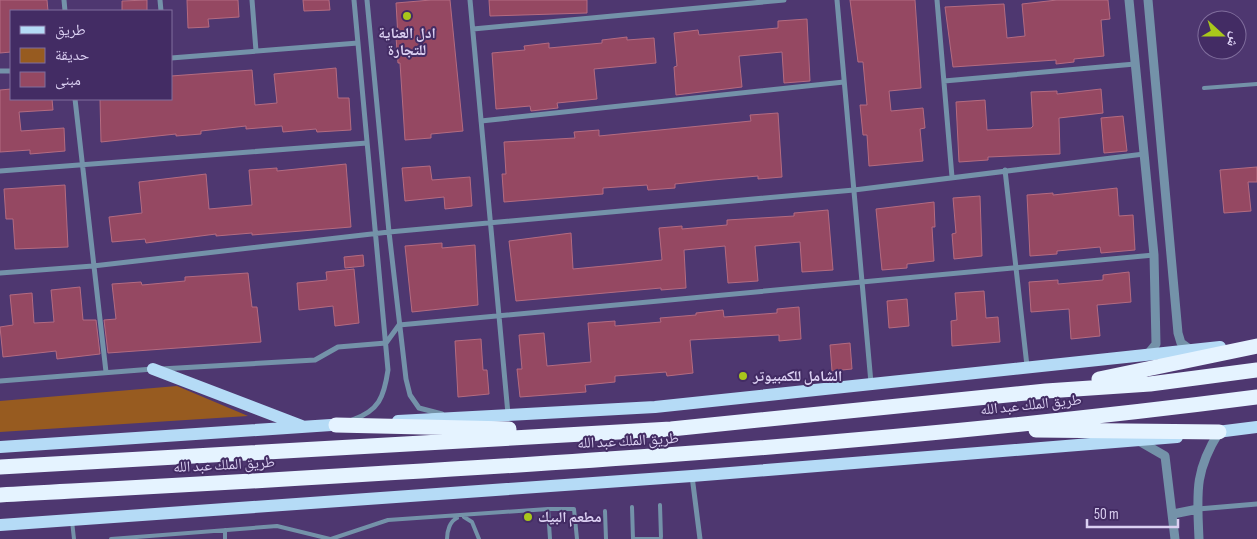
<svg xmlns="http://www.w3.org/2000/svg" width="1257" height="539" viewBox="0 0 1257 539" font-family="'Sofia Sans Condensed','Noto Naskh Arabic',sans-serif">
<rect width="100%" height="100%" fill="#4e3770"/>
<path fill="#975b20" d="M177,386l71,30 -248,16v-31z"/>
<path fill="#954862" stroke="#b46b81" d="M0,0h47l1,11h-37v41l-11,1z
M147,0v11h-25v-10z
M187,0h51l1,17 -31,2 1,8 -21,1z
M303,0h26l1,10 -26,1z
M431,0h19l13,131 -32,3v4l-26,2 -5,-77h-2l-2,-26h2l-2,-34z
M489,0h98v13l-97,3z
M850,0h65l6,88 -32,3 2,20 32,-3 2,20 -5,1 3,32 -54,5 -2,-31h-4l-3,-30h7l-4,-43h-5z
M1057,0h51l2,19 -9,1 3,36 -30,3v3l-18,2v-4l-103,7 -8,-60 59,-3 3,34 18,-2 -3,-32z
M807,19l3,62 -26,2 -2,-31 -43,4 3,31 -66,8 -2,-28 3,-1 -3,-33 24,-3 1,5 79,-7v-7z
M627,37v3l27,-2 2,25 -62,6 3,30 -40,4 1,5 -27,3 -1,-5 -34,3 -4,-56 33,-3 -1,-4 25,-3v5l53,-5v-3z
M336,68l2,30h11l2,32 -34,2 -1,-3 -33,3 -1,-6 -36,3v-3l-45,5v3l-25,2v-2l-75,8 -1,-43h71v-23l81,-6 3,35 22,-2 -3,-29z
M11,89v10h41l1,11 -34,2 2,19 43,-3 1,23 -35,3v-4l-30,2v-62z
M1101,89l2,24 -44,5 1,36 -72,3v3l-29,2 -3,-60 29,-2 2,30 44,-2 2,-2 -2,-34 26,-1v3z
M778,113l4,64 -24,2v-3l-45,4 -38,4v4l-27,2 -1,-5 -44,3v6l-99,8 -2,-28h4l-2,-32 71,-4 -1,-6 25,-2v6l152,-15 -1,-6z
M1123,116l4,35 -23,2 -3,-35z
M346,164l5,63 -99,8v-2l-36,3v-2l-70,9 -1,-4 -33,3 -3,-25 33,-4 -3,-31 67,-8 3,35 43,-4 -3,-35 28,-2v3z
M430,166l2,14 38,-3 2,29 -27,3 -1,-12 -39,4 -3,-33z
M1257,167v15h-9l3,29 -27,2 -4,-43z
M65,185l3,62 -53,2 -2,-30h-7l-2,-30z
M1117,188l2,28 14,-1 2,35 -34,3 -1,-6 -43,4v3l-27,2 -3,-61 26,-2v2z
M980,196l2,60 -28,3 -2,-25 4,-1 -3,-35z
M934,202l1,25h-3l2,34 -27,3v4l-25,2 -6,-61z
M828,210l5,60 -31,2 -2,-30 -45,4 3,35 -30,2 -3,-37 -41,4 2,38 -25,2v-2l-145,13 -7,-60 62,-8 2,36 52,-5 37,-4 -3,-32 23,-2v3l45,-4v-5l67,-4v-3z
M442,243v5l33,-3 3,60 -66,7 -7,-66z
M363,255l1,11 -19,2 -1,-11z
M354,269l5,54 -24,3 -2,-20 -34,4 -2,-27 30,-3 -1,-8z
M1129,272l2,30 -34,3 3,31 -29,3 -2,-30 -38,3 -2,-30 29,-2v4l45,-4v-5z
M248,273l4,34h5l4,35 -153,11 -4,-33 12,-1 -4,-35 29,-2 1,3 43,-4v-4z
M80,287l3,33h13l4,34 -43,5 -1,-8 -53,6 -3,-30 13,-2 -3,-30 22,-2 2,30 20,-1 -3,-32z
M984,291l2,27 12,-1 2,25 -48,4 -1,-25 6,-1 -2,-27z
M907,299l2,27 -20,2 -2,-27z
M799,307l2,32 -22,2v-6l-89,5 3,33 -26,3 -1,-4 -51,4v6l-30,3 1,7 -66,5 -3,-28h5l-3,-34 25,-2 3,33 44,-4 -3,-39 27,-2v5l46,-4 -1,-4 36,-3v-2l27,-3 1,7 53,-4v-4z
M481,339l2,31h4l2,24 -31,3 -3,-56z
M850,343l2,26 -20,2 -2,-26z"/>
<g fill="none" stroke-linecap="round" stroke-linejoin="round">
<path stroke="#7492a9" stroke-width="4" d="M1204,88l53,-4
M660,505l1,32
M632,507l1,32h28
M548,509h26l3,30
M605,511l1,28
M464,517l8,5 7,17
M72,521l2,18
M225,530v9
M111,539l166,-13 53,13
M331,539l57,-19 160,-11 2,30
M447,539c0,-8 3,-18 10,-21"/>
<path stroke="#7492a9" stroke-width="5" d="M64,0l1,11
M160,0l1,11
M252,0l4,51
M367,0l22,232 17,147 4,16 9,13 23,6
M470,0l38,414
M837,0l34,383
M937,0l15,177
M473,29l311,-29
M171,58l187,-15
M0,71h11
M944,81l191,-17
M75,99l31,273
M481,121l363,-39
M1005,170l22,196
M0,171l367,-28
M0,273l93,-7 296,-34 465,-42 290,-36
M161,369l154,-9 23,-13 48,-4 13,-18 755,-70
M0,381l153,-12
M352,420c27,-9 32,-23 36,-50l-34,-370
M692,476l8,63
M1198,509l59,-5"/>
<path stroke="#7492a9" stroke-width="9" d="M1129,0l25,255 2,89 -9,11
M1148,0l30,333 3,10 11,8
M1139,441l26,15 10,83
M1173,514l25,-5
M1199,539c-2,-46 -5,-67 20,-107"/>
<path stroke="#b5dbf6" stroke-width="12" d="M153,369l149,57
M398,421l257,-14 565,-60
M1209,433l48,-6
M0,447l346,-23
M0,525l692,-49 485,-39"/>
<path stroke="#e5f3ff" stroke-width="15" d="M1099,379l158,-33
M336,425l173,4
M1036,430l183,2
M0,467l671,-38 375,-38 104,-7 107,-14
M0,495c420,-23 840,-44 1257,-98"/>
</g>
<g fill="#a9c71b" stroke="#432c64" stroke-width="2">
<circle cx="407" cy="16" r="5"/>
<circle cx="743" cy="376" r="5"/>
<circle cx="528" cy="517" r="5"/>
</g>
<g text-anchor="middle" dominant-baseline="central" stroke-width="4" stroke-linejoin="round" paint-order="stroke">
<g font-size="15" font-weight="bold" fill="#dbd0f2" stroke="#432c64" text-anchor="start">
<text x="407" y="33" text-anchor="middle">ادل العناية<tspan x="407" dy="17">للتجارة</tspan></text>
<text x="753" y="376">الشامل للكمبيوتر</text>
<text x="538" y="517">مطعم البيك</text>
</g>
<g font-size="15" fill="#dbd0f2" stroke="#432c64">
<text transform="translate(1031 405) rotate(-6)">طريق الملك عبد الله</text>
<text transform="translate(628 441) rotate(-3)">طريق الملك عبد الله</text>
<text transform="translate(224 465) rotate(-3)">طريق الملك عبد الله</text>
</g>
</g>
<rect x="10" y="10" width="162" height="90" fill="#432c64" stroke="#806e9d"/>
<rect x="20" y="26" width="25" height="8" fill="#b5dbf6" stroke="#806e9d"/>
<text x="55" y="35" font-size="15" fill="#dbd0f2">طريق</text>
<rect x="20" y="48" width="25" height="15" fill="#975b20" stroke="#806e9d"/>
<text x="55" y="60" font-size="15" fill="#dbd0f2">حديقة</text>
<rect x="20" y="72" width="25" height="15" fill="#954862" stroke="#806e9d"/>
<text x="55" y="85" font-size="15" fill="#dbd0f2">مبنى</text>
<g transform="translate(1222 35) rotate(111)"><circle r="24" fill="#432c64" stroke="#806e9d"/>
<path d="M0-4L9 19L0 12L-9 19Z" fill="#a9c71b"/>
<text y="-8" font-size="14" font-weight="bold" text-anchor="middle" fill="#dbd0f2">ش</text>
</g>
<path d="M1087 519v8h91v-8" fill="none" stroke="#dbd0f2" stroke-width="2.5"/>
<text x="1094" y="519" font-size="15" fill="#dbd0f2" stroke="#432c64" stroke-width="4" paint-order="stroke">50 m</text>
</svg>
